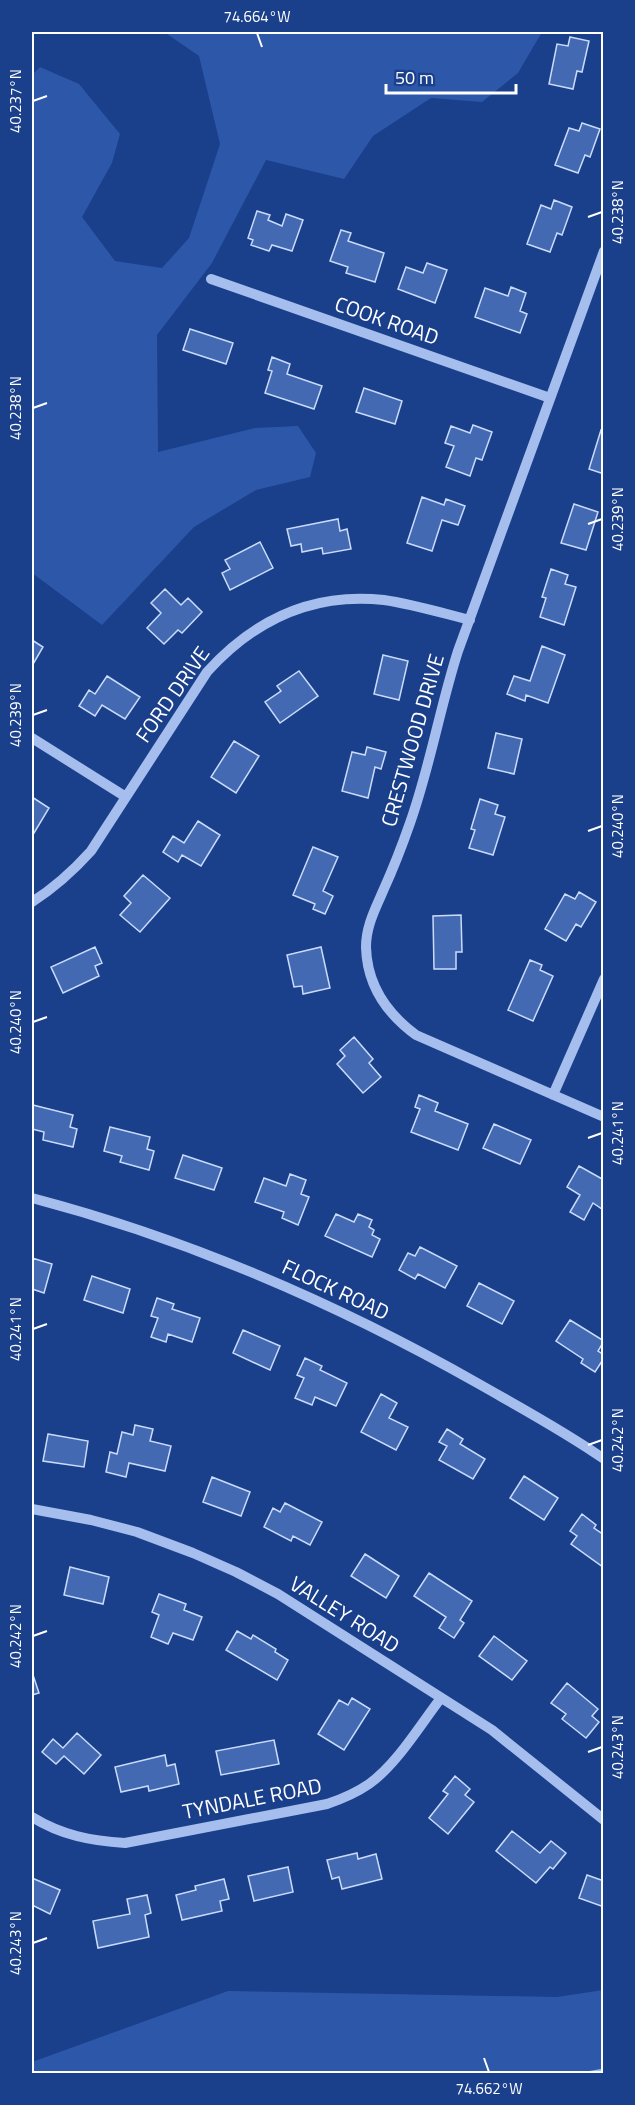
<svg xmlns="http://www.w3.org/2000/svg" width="635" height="2105" viewBox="0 0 635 2105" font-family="'Titillium Web',sans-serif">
<rect width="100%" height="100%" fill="#1a3f8b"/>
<path fill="#2d57a9" d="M164,32h378l-24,41 -36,29 -51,-4 -58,38 -29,43 -78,-19 -54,103 -55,72 1,117 97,-24 43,-2 18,27 -6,24 -54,13 -62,37 -92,98 -70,-52v-498l8,-8 39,17 41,50 -8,29 -30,54 33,44 47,7 27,-30 31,-94 -21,-88z
M603,1990v83h-571v-11l196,-71 329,6z"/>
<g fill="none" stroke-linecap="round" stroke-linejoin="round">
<path stroke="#98b7ef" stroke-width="5" d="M587,2074l17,-3"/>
</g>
<path fill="#4369b3" stroke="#cadbf9" stroke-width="1.5" d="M570,37l19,4 -7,31 -5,-1 -4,18 -24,-5 8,-40 11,2z
M582,123l18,6 -10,28 -5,-2 -7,18 -23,-8 14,-37 10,3z
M554,200l18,7 -10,28 -5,-2 -7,19 -23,-8 14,-39 10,4z
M257,211l13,4 -2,5 14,6 4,-12 17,6 -11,31 -20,-6 -3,6 -18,-6 2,-5 -5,-2z
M341,230l10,3 -3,8 36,12 -9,29 -29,-9 2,-6 -18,-6z
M427,263l20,7 -12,33 -37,-14 8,-22 17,6z
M511,287l15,6 -6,18 7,3 -7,19 -45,-16 10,-29 23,8z
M190,329l43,14 -7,21 -43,-14z
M272,357l18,7 -3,10 35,12 -8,23 -49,-16 7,-22 -4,-1z
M364,388l38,13 -7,23 -39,-12z
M473,425l19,7 -10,28 -6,-2 -6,18 -24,-9 8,-21 -9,-3 6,-17 19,7z
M601,430l3,1v43l-15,-5z
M422,497l22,8 2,-6 19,7 -7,19 -16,-5 -10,31 -25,-8z
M574,504l24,8 -12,38 -25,-7z
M338,519l2,12 7,-2 4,20 -28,5 -1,-6 -20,4 -1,-8 -10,2 -4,-17z
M260,542l13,26 -43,22 -8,-17 8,-4 -5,-9z
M551,569l17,6 -3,9 11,3 -12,38 -24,-8 6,-19 -4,-1z
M165,589l16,16 7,-7 14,14 -20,21 -4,-3 -14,14 -17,-16 14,-15 -10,-10z
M32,640l11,7 -11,19z
M542,646l23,9 -17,48 -22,-8 -1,6 -18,-7 7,-18 16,5z
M383,655l25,6 -9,39 -25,-6z
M299,671l19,25 -38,27 -15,-21 16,-11 -4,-5z
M107,676l33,21 -15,22 -23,-14 -7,11 -16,-10 10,-16 6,4z
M496,733l26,6 -8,35 -26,-6z
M234,741l25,15 -23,37 -25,-16z
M367,747l19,5 -5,17 -6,-2 -7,31 -26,-7 10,-39 13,3z
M32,797l17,11 -15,25 -2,-1z
M480,799l18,6 -3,9 10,3 -12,38 -24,-7 6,-18 -4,-1z
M198,821l22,14 -19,31 -19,-11 -4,7 -15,-10 10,-16 11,7z
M313,847l25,10 -15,34 10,5 -8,18 -12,-5 2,-5 -22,-9z
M143,875l27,23 -30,34 -20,-17 11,-12 -7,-7z
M579,892l17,10 -15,25 -5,-3 -10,17 -21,-12 20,-35 10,5z
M461,915l1,37h-6v17h-22l-1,-53z
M95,947l7,16 -7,3 4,10 -36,17 -12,-26z
M321,947l9,41 -27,6 -1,-8 -8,1 -7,-32z
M530,960l12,5 -2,5 13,6 -20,45 -25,-11z
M354,1037l19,22 -4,4 12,14 -18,16 -26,-29 8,-8 -5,-6z
M419,1095l19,8 -3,8 33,13 -10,26 -47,-18 9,-23 -5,-2z
M33,1105l40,10 -3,12 7,2 -4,18 -30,-7 1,-8 -12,-3z
M494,1124l37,16 -11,24 -37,-16z
M110,1127l40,10 -3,12 7,2 -5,19 -29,-8 2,-6 -18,-5z
M183,1155l39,13 -8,22 -39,-12z
M579,1166l25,14v27l-2,2 -9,-6 -9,17 -14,-8 10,-17 -13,-8z
M290,1174l16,6 -5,14 8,3 -11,28 -16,-7 2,-6 -29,-10 9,-24 22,8z
M336,1214l18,8 4,-8 14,6 -3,7 5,3 -2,5 8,4 -8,18 -47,-21z
M420,1247l37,19 -12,22 -27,-14 -3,5 -16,-9 9,-17 7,3z
M32,1258l20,6 -8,29 -12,-4z
M92,1276l38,13 -7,24 -39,-13z
M479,1283l35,18 -12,23 -35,-18z
M157,1298l17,6 -2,5 28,9 -8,24 -24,-8 -2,8 -15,-5 7,-19 -7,-2z
M570,1320l34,21 -6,10 6,4v3l-9,14 -14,-9 2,-4 -27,-18z
M243,1330l37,16 -10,24 -37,-17z
M305,1358l17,8 -2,4 27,13 -11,23 -21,-9 -3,8 -17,-7 9,-20 -7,-3z
M381,1394l16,9 -8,15 19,9 -12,23 -35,-18z
M135,1425l18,4 -3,12 21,5 -6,25 -36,-8 -3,14 -20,-5 4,-20 7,2 5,-22 11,3z
M447,1429l16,10 -3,5 25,15 -12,20 -34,-19 8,-14 -8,-4z
M48,1434l40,7 -4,26 -41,-6z
M524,1476l34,22 -14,22 -34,-22z
M212,1477l38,15 -9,24 -38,-14z
M285,1503l37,19 -12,23 -17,-9 -2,5 -27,-14 9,-19 7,4z
M582,1514l14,11 -2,3 10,7 -1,32 -32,-23 6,-8 -7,-5z
M365,1554l34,22 -13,22 -35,-22z
M70,1567l39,10 -6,27 -39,-9z
M429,1573l43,28 -12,19 4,3 -10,15 -15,-10 7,-11 -32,-21z
M159,1594l27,10 -2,6 18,7 -9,23 -20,-7 -5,11 -17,-7 8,-22 -7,-3z
M237,1631l14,8 2,-4 23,14 -1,3 13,8 -11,20 -51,-30z
M494,1636l33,25 -15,19 -33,-24z
M32,1672l7,21 -7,2z
M567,1683l31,26 -6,7 7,6 -13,16 -24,-19 4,-5 -15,-11z
M352,1698l18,11 -26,41 -26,-16 21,-34 9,5z
M77,1733l24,22 -17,19 -20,-18 -8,8 -14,-12 11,-13 10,9z
M274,1740l5,24 -58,11 -5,-24z
M165,1755l2,11 8,-2 4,20 -30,7 -1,-5 -27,6 -6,-25z
M455,1776l15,13 -5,6 9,7 -26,32 -19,-16 19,-24 -5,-3z
M512,1831l28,22 11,-12 15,12 -13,16 -3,-2 -14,16 -40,-32z
M357,1853l1,6 18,-5 6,25 -40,10 -3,-12 -7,2 -5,-19z
M288,1867l5,25 -39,9 -6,-25z
M587,1875l17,6v26l-25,-9z
M32,1878l28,12 -10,24 -18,-9z
M224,1879l5,20 -9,2 2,10 -40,9 -6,-25 20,-5 -1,-4z
M147,1895l4,18 -6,2 4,22 -51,11 -5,-27 37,-7 -3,-15z"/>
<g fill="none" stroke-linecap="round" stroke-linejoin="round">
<path stroke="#a5beed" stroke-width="10" d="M604,251l-146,400c-18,56 -28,116 -48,172 -8,23 -17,46 -27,68 -8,19 -17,35 -17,56 1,38 20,66 50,88l188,82
M211,279l339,119
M32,738l94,59
M32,902c22,-14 41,-31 59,-51l116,-179c47,-52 105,-80 177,-72 28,4 58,13 86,20
M553,1095l51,-116
M32,1198c156,41 306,106 447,186 42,24 85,47 125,75
M32,1509l59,11 46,12 56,21 43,19 42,22 214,136 112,90
M32,1817c29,18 59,24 93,26l202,-39c15,-5 29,-11 42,-20 28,-20 51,-59 72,-86"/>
</g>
<path fill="none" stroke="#fff" stroke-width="2" d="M257,33l5,14M33,101l14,-5M588,217l14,-5M33,408l14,-5M588,524l14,-5M33,715l14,-5M588,831l14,-5M33,1022l14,-5M588,1138l14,-5M33,1329l14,-5M588,1445l14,-5M33,1636l14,-5M588,1752l14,-5M33,1943l14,-5M484,2058l5,14"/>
<g text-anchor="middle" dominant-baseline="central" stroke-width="4.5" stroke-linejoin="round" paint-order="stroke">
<g font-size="21" fill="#fff" stroke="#1a3f8b">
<text transform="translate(387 320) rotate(19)">COOK ROAD</text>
<text transform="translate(172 694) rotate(-55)">FORD DRIVE</text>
<text transform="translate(412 740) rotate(-74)">CRESTWOOD DRIVE</text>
<text transform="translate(336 1289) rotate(25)">FLOCK ROAD</text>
<text transform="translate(345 1614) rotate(32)">VALLEY ROAD</text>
<text transform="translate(252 1798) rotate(-11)">TYNDALE ROAD</text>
</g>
</g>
<rect width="635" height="2105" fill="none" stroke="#1a3f8b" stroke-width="66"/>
<path d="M386 84v9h130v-9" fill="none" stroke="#ffffff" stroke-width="3"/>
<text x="395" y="84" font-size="18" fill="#ffffff" stroke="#1a3f8b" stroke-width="4.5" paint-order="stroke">50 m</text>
<rect x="33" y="33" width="569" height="2039" fill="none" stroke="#fff" stroke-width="2"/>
<g font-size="15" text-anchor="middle" fill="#fff">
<text x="257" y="22">74.664°W</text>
<text transform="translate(16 101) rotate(-90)" y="5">40.237°N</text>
<text transform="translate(618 212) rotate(-90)" y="5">40.238°N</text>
<text transform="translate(16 408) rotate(-90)" y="5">40.238°N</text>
<text transform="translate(618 519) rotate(-90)" y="5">40.239°N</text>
<text transform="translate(16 715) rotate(-90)" y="5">40.239°N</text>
<text transform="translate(618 826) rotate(-90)" y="5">40.240°N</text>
<text transform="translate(16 1022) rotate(-90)" y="5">40.240°N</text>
<text transform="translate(618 1133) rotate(-90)" y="5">40.241°N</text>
<text transform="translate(16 1329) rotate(-90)" y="5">40.241°N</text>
<text transform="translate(618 1440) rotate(-90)" y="5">40.242°N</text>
<text transform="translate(16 1636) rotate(-90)" y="5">40.242°N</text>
<text transform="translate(618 1747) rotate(-90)" y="5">40.243°N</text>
<text transform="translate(16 1943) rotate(-90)" y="5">40.243°N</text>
<text x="489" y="2094">74.662°W</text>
</g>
</svg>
